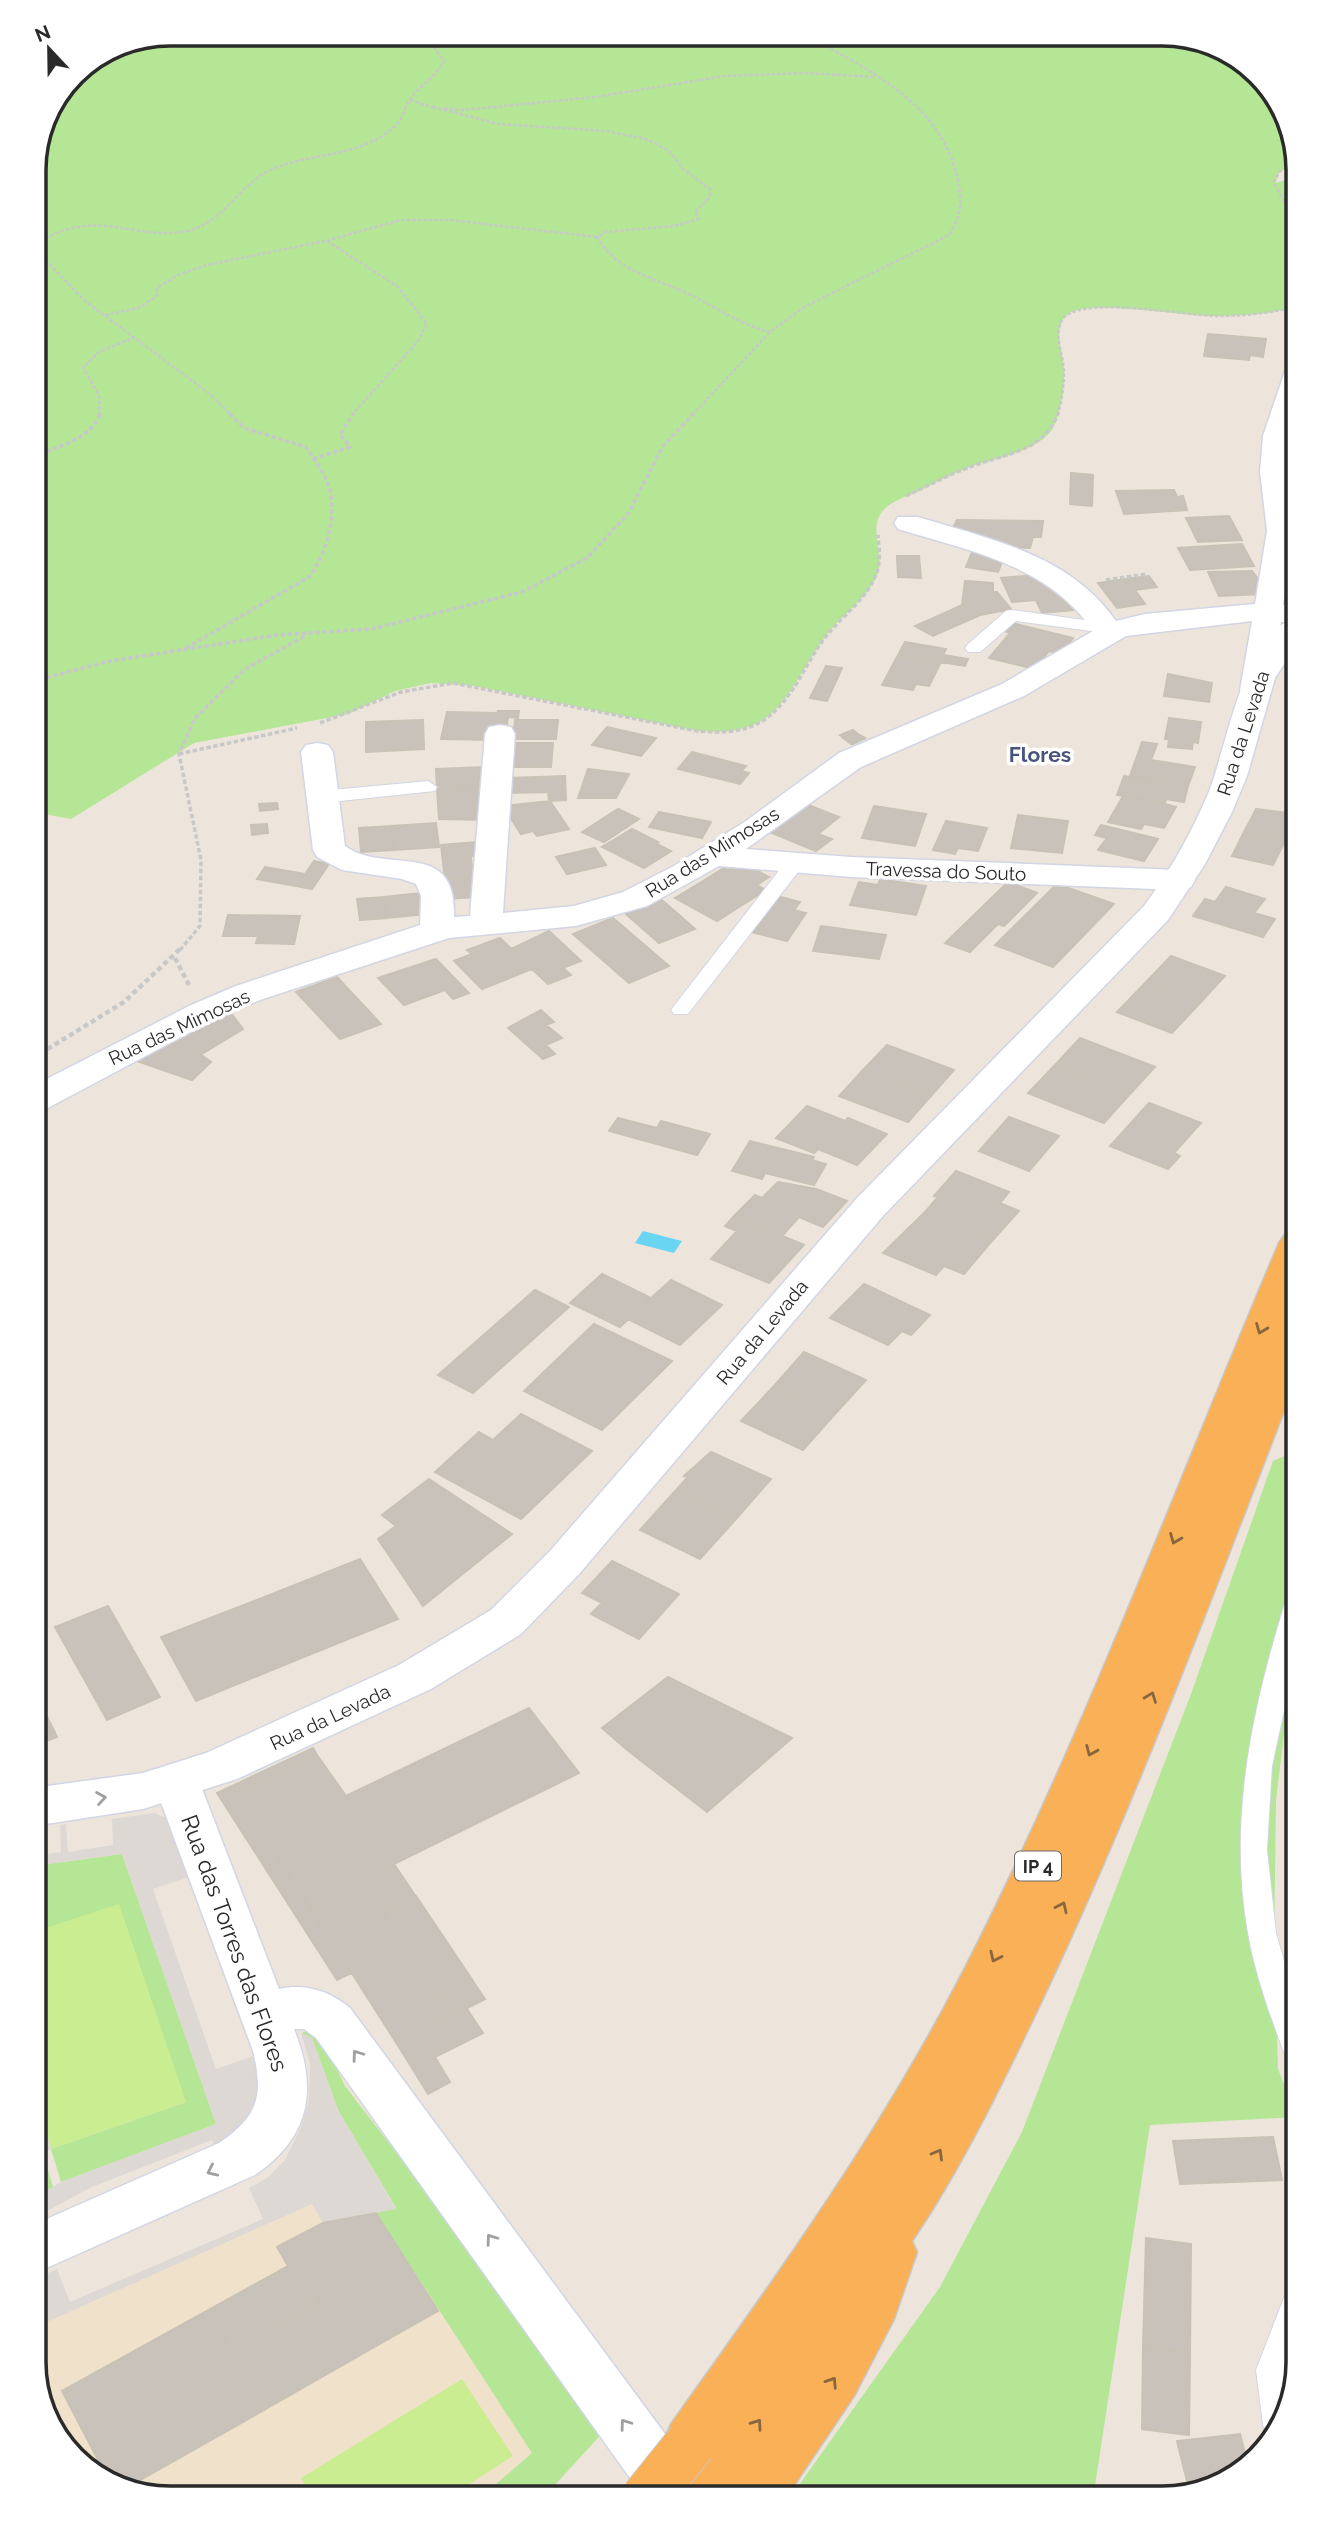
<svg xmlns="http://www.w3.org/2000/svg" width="1331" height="2532" viewBox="0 0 1331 2532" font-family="Raleway,sans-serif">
<rect width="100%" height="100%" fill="#ede5db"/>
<path fill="#efe1ca" d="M312,2204l11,18 53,-9 156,240 -53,46 -318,-1 -68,-22 -22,-28 -35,-74 -3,-46z"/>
<path fill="#b4e696" d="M170,33l1001,1 67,22 49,61 9,45 -17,10 -4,11 23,-6v129c-30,9 -59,10 -89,10 -28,0 -123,-17 -141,-2 -17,14 -5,38 -4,56 1,16 -4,48 -13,61 -16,21 -58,28 -81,36 -18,7 -36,16 -53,25 -12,5 -28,10 -36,21 -12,17 4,43 -4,62 -10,24 -33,38 -48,57 -44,56 -44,107 -132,99l-223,-45 -43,-3 -36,8 -47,23 -154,29 -123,76 -38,-7 1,-651 13,-51 26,-37 45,-30z
M1298,1450v202l-6,16 -16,132 -2,152 4,117 19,48 -147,8 -57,374h-304l151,-212 82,-155 169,-438 82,-233z
M122,1854l94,270 -155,58 -10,-33 135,-47 -153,-170v-66z
M311,2030l11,6 23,50 263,341 -66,72h-63l53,-46 -156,-240 20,-5 -58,-98 -26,-72 -11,-5z
M43,2153l10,34 -20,12v-43z"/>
<path fill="#caed91" d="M119,1904l67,198 -135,47 -18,-61v-156z
M462,2379l51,77 -67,43h-133l-12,-21z"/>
<path fill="#ddd8d3" d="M155,1813l13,6 21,58 -36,12 63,180 38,-13 7,17 -5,38 -40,39 -4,-10 -120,47 -59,31v-19l28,-17 155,-58 -94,-270 -89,12v-10l28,-4 -1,-27 6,-1 2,28 45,-7 -1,-26z
M301,2033l11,5 26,72 58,99 -73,14 -11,-19 -279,124v-48l24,-11 13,33 193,-83 -14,-31 18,-10 18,-18 16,-33 8,-26 1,-37z
M33,2088l18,61 -18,7z"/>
<path fill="#6ad5f3" d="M643,1231l39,10 -8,12 -39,-10z"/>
<path fill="#c8c2bb" stroke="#c8c1b5" stroke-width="2" d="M1208,334l58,5 -3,18 -13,-2 -1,5 -45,-4z
M1071,473l22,2 -1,31 -22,-2z
M1174,490l3,7 6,-1 4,14 -63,4 -8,-23z
M1229,516l13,24 -44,2 -12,-24z
M957,520l86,1 -2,16h-8l-3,11 -34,-1 -46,-13z
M1242,544l12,22 -64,4 -12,-22z
M973,550l31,7 -6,15 -32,-5z
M897,556h22l2,22 -23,-1z
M1252,571l12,16h-7l4,7 -42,2 -11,-24z
M1050,574l12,10 13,26 -33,3 -6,-13 -24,2 -11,-24z
M1149,576l8,11 -22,3 -9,-11z
M1126,579l9,11 10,14 -28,4 -19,-25z
M965,581l28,2v9h4l14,17 -30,6 -19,-10z
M962,605l19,10 -21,9 -18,-10z
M942,614l18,10 -27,12 -18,-10z
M1012,623l61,15 -7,9 -4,-1 -6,7 -7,-2 -9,11 -4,-1 -6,7 -41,-10 21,-25 -5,-2z
M905,642l41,7 -3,6 25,4 -3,7 -67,-11z
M898,655l43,7 -12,24 -13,-2 -3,6 -31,-5z
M826,666l16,2 -15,33 -17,-3z
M1168,674l44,9 -3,19 -45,-6z
M498,711h21l-1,7 -10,-1 -1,7 -5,-1 -10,17 -51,-1 6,-27 50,1z
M1169,718l32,4 -3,21 -5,-1 -1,7 -24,-2 1,-8h-4z
M423,720l1,29 -58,3v-30z
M515,720h43l-2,19h-43z
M607,727l49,11 -15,18 -49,-11z
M853,730l11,9 -13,5 -11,-9z
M854,732l11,6 -12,6 -10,-6z
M1142,742l15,2 -6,16 13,2 -7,19 -27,-5z
M513,743h40l-2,24h-39z
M692,752l54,14 -5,5 8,2 -9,11 -62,-15z
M1164,762l31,5 -7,19 -31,-5z
M486,767l1,20 -50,2 -1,-20z
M588,769l41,5 -13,24h-38z
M565,776l1,24 -17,1 -1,-9 -41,1v-15z
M1124,776l64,10 -4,16 -18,-3 -1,4 -48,-8z
M487,787l-2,33 -46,-1 -2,-30z
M1123,796l25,4 28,7 -12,21 -20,-4 -3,5 -33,-7z
M550,801l19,28 -32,7 -4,-5 -12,3 -18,-28z
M277,803l1,6 -18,2 -1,-7z
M803,803l36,14 -21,17 14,5 -16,12 -49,-20z
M874,806l52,8 -11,32 -53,-8z
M618,809l21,10 -35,23 -22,-10z
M1256,809l42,5v22l-10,-2 -3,7 -41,-9z
M659,812l52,10 -9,16 -53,-11z
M1018,815l50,6 -6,32 -51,-5z
M946,821l41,7 -9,23 -20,-3 -3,6 -22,-4z
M436,823l3,24 -46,3 -2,-24z
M267,824l1,9 -16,2 -1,-10z
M1101,825l57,14 -14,22 -46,-11 9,-12 -12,-3z
M391,826l2,24 -32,2 -2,-24z
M632,829l26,13 -3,1 16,8 -27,17 -42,-21z
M1244,832l41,9 -12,24 -41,-9z
M477,842l1,14h-7l2,22 -28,2 -4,-35z
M595,848l11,17 -39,9 -11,-17z
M314,861l15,3 -17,25 -55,-10 8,-12 40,7z
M735,865l11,5 4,-3 19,10 -12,8 9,5 -24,15 -42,-22 24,-15 4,2z
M1298,871v23l-12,-3z
M473,878l2,19 -28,2 -2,-19z
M880,879l46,7 -10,29 -66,-10 9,-23 19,3z
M1008,882l29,11 -33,33 -6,-2 -28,28 -25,-9z
M700,883l42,22 -25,16 -42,-23z
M1057,884l57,20 -61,63 -58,-22z
M1226,887l39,12 -11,14 21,6 -12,18 -70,-21 12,-17 10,3z
M421,893l4,21 -38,4 -3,-21z
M777,896l23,6 -6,8 12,3 -19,28 -36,-9z
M384,897l3,21 -27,2 -3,-21z
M662,900l33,29 -36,14 -33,-29z
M228,915l72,1 -6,28 -38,-1 2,-7h-35z
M613,918l56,48 -40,17 -56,-49z
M821,926l65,9 -7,24 -66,-8z
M549,931l32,30 -18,7 8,7 -23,9 -37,-35z
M500,938l32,31 -50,20 -28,-28 18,-7 -5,-4z
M1171,956l54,20 -25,27 -54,-21z
M436,959l33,34 -16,6 -8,-9 -41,15 -26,-27z
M337,977l44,47 -41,15 -44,-47z
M1146,982l54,21 -28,30 -55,-21z
M227,1008l16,21 -43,26 -27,-19z
M541,1010l13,12 -8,3 16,13 -16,7 9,9 -12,5 -35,-31z
M173,1036l38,26 -19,18 -58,-20z
M1080,1038l75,29 -25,27 -75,-29z
M887,1045l67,25 -23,26 -68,-26z
M1055,1065l75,29 -26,29 -76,-30z
M863,1070l68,26 -23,26 -69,-26z
M1149,1103l52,20 -27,30 6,3 -12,13 -58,-23z
M807,1106l38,15 3,-3 39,16 -30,31 -39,-16 -4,4 -38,-15z
M1009,1117l50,19 -30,35 -50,-20z
M618,1118l39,10 4,-7 49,13 -13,21 -88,-24z
M750,1141l64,16 -2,3 14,4 -12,21 -49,-12 -3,6 -30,-8z
M956,1171l53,21 -9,11 19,8 -27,30 -68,-28 14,-16 -4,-1z
M778,1182l38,7 31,12 -24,26 -24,-10 -17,19 -48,-20 21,-21 7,3z
M924,1213l68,28 -28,33 -20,-8 -8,9 -53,-22z
M734,1216l70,29 -35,38 -58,-24 26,-28 -12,-5z
M602,1274l49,24 -31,29 -50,-24z
M671,1280l51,25 -42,40 -52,-26z
M864,1284l66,31 -19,20 -9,-4 -14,14 -58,-27z
M535,1290l34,17 -96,86 -35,-18z
M594,1324l78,37 -70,69 -78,-39z
M804,1352l62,28 -31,34 -61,-28z
M774,1386l61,28 -32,36 -62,-29z
M521,1414l71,37 -71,68 -86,-47 44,-40 14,8z
M711,1452l60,27 -35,40 -60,-29 12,-13 -4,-1z
M429,1479l83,55 -89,72 -45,-67 18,-13 -14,-11z
M676,1490l60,29 -36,40 -60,-29z
M360,1559l38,60 -99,40 -37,-61z
M612,1561l67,33 -40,45 -48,-25 11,-11 -20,-10z
M262,1598l37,61 -103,42 -35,-64z
M108,1606l52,91 -53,23 -52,-93z
M668,1677l30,15 -72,57 -24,-21z
M33,1688l24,49 -24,9z
M698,1692l94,46 -85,74 -81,-63z
M529,1708l50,65 -270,133 -74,-113 82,-38 29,41z
M313,1748l4,7 -82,38 116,180 -14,7 -120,-187z
M394,1864l91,135 -88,45 -88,-138z
M416,1896l57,85 -33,18 -57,-86z
M467,2009l16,24 -48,24 15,25 -22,12 -31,-50z
M1273,2137l9,43 -102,4 -7,-43z
M376,2213l62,98 -39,22 -43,-71 -44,24 9,15 -9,6 -35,-60 46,-24z
M1146,2238l45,6 -1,109 -47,-6z
M356,2262l43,71 -135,77 -40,-71 38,-21 7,12 43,-23 9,-6 -9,-15z
M288,2266l24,41 -43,23 -7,-12 -38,21 40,71 -136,77 -19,-6 -47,-90z
M1143,2347l47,6 -1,82 -47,-6z
M1240,2434l6,23 7,-1 -35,29 -2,-7 -29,3 -10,-40z"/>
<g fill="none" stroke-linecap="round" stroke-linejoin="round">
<defs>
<path id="service" d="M1012,610l94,13 9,5 -9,5 -90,-12 -36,31h-12l-3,-4 3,-4 38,-33z
M428,781l9,6 -2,4 -114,12 -9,-6 9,-6z
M795,857l10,6 -117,151h-14l-3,-4 3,-4 114,-147z
M1298,1593v53l-26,120 -5,84 9,83 22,76v54l-10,-4 -5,-9c-14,-38 -28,-77 -35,-117 -20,-112 4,-223 37,-330l4,-7z
M1298,2286v58l-10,26 2,17 -16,52 -7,-3 -4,-11 -7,-55 31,-80z"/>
<path id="minor" d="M1298,363v48l-9,25 -1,35 7,60 -12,74h15v18l-17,-1 -11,68 -4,6 -11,3 -11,-3 -4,-6 12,-69 -126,15 -102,60 -163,71 -115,82 105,8 328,13 12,3 4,7 -4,7 -12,3 -328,-13 -132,-11 -72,40 -71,20 -127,12 -189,62 -45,19 -169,90 -13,3v-26l158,-81 45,-19 184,-61 1,-29 -5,-12 -14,-5 -60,-9 -25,-13 -4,-7 -12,-98 5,-7 11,-2 11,2 5,7 12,94c41,30 112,-10 109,71l16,-1 15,-182 4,-7 11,-2 11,2 4,7 -12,179 71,-7 49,-14 49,-25 74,-46 93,-68 163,-69 91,-53c-45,-66 -123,-80 -195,-102l-4,-6 4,-6h20c74,23 151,37 198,104l29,-7 110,-10 12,-73 -7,-60 3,-35 22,-65 4,-5z
M176,1763l16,5 7,13 80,208c26,-6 51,2 71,19l349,472 8,19h-62l-329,-461 -12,-9h-10c24,60 17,107 -39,146l-222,99v-49l186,-82c39,-27 45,-46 34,-92l-100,-270 7,-13z"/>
<path id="tertiary" d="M1298,617v26l-23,35 -28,98 -15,36 -27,52 -37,56 -285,296 -303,357 -59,61 -90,55 -194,90 -94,30 -110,17v-38l110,-15 63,-20 193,-88 92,-55 59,-59 307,-353 287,-292c26,-35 47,-72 64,-112 19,-46 35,-163 90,-177z"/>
<path id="trunk" d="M1298,1230v60l-10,23 10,-2v64c-81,208 -158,417 -253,619 -38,80 -83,174 -133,247l5,11 -23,67 -40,77 -69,103h-109l15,-29 -20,-8 -8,-19 8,-19c107,-149 214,-298 297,-462 118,-232 209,-479 311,-719l6,-9z"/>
</defs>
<use href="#service" stroke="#d1d5e4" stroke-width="2"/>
<use href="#minor" stroke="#d1d5e4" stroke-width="3"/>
<use href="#tertiary" stroke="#d1d5e4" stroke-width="3"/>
<use href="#trunk" stroke="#c8c8c8" stroke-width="3"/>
<path stroke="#c8c8c8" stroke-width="2.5" stroke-dasharray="3.5 2" stroke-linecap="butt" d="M1234,55l15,15
M410,100l25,8
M433,107l65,17 108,7 40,8 24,12 13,18 27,20v8l-15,15 4,7 -25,7 -68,6 -9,5c21,36 59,41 94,58 26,13 49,29 78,37
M444,108l19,2 132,-13 130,-21 82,-3 67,4
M1296,162l-17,10 -5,11 24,45
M327,241l70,45 30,38 -9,17 -66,74
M34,248l51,53 125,93 21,21
M40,254l6,-16c56,-29 88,3 141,-7 33,-7 49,-40 76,-57 41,-24 98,-13 134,-50 7,-7 8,-19 15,-28 11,-12 24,-20 32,-35l-11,-15 -33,-13
M105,315l33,-7 19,-12v-8l23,-14 27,-9 118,-24 76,-21h49l147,17
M100,415l-1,-19 -16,-29 16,-15 34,-14
M692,415l78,-83 34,-25 145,-72c14,-21 13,-38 7,-62 -18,-73 -94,-107 -155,-140
M1058,415c3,-13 6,-28 6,-42 0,-17 -11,-37 -2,-53 15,-26 127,-4 156,-4 27,0 54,-3 80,-10"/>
<path stroke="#c8c8c8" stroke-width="3.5" stroke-dasharray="4.5 2.5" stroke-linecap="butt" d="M33,456c22,-8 60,-17 67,-43
M313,459l37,-12 -10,-13 14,-21
M906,496c21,-10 42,-21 64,-29 33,-13 75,-15 88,-54
M1106,580l41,-6
M186,648l123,-71c18,-23 31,-69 17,-98 -5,-11 -13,-21 -20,-32l-62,-19 -15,-15
M33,681l77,-20 167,-26 94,-6 151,-37 65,-34 41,-44 35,-68 31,-33
M320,723l81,-31 52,-9 244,48c23,2 47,2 67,-11 29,-20 40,-54 60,-81 17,-23 43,-39 53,-67 4,-12 2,-25 1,-37
M179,754l118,-26
M180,950l20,-24 1,-66 -22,-106 16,-36 50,-49 62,-34"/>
<path stroke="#c8c8c8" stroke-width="4.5" stroke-dasharray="5 3.5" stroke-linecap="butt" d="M175,958l14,27
M33,1058l91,-56 57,-54"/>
<use href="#service" fill="#fff" fill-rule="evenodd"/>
<use href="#minor" fill="#fff" fill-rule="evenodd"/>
<use href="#tertiary" fill="#fff" fill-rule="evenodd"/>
<use href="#trunk" fill="#fab056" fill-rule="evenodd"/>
<defs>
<path id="trunk-bridge" d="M646,2499l45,-56"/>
</defs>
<use href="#trunk-bridge" stroke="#c8c8c8" stroke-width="52" stroke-linecap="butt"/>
<use href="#trunk-bridge" stroke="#fab056" stroke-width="50"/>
</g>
<defs><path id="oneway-chevron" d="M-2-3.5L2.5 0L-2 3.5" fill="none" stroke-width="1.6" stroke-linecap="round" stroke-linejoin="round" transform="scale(1.75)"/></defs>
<g stroke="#88663e">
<use href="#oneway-chevron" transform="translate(1261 1329) rotate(112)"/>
<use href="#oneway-chevron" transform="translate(1175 1539) rotate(112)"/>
<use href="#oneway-chevron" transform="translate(1151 1697) rotate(-69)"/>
<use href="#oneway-chevron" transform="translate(1091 1751) rotate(113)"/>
<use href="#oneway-chevron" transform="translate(1062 1907) rotate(-65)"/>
<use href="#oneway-chevron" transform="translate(995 1957) rotate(115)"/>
<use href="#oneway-chevron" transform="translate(938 2154) rotate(-60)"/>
<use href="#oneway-chevron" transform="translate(832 2382) rotate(-57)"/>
<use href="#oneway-chevron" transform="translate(757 2424) rotate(-55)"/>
</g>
<g stroke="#9f9f9f">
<use href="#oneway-chevron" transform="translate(101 1798) rotate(-9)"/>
<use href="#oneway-chevron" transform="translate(357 2055) rotate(-126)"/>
<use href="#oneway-chevron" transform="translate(212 2171) rotate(155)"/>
<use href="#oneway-chevron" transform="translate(491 2239) rotate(-126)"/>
<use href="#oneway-chevron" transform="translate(625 2424) rotate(-126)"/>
</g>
<g text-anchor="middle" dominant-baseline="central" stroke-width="7" stroke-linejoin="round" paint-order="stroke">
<rect fill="#fff" stroke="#6a6a6a" stroke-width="2" x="1015" y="1851.5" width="46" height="29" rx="5"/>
<g font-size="18" font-weight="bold" fill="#2a2a2a">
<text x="1038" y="1866">IP 4</text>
</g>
<g font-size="19" fill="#2a2a2a" stroke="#fff">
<text transform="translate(1243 733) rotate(-72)">Rua da Levada</text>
<text transform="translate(712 852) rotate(-32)">Rua das Mimosas</text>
<text transform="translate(946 871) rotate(2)">Travessa do Souto</text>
<text transform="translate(179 1027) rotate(-25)">Rua das Mimosas</text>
<text transform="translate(762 1332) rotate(-50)">Rua da Levada</text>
<text transform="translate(330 1717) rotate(-25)">Rua da Levada</text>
</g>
<g font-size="21" font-weight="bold" fill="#49547d" stroke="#fff">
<text x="1040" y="754">Flores</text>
</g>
<g font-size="23" fill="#2a2a2a" stroke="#fff">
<text transform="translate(235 1943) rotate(70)">Rua das Torres das Flores</text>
</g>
</g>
<path d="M0 0H1331V2532H0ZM170 46H1162A124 124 0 0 1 1286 170V2362A124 124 0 0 1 1162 2486H170A124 124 0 0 1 46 2362V170A124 124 0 0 1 170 46Z" fill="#fff" fill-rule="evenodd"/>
<path fill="none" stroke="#2a2a2a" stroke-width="3.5" d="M170 46H1162A124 124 0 0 1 1286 170V2362A124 124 0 0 1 1162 2486H170A124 124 0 0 1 46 2362V170A124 124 0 0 1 170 46Z"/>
<g transform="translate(49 49) rotate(338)" stroke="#ffffff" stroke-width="5" paint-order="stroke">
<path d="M0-5L12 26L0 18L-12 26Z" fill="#2a2a2a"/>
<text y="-10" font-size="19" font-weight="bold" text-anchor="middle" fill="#2a2a2a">N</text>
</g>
</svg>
